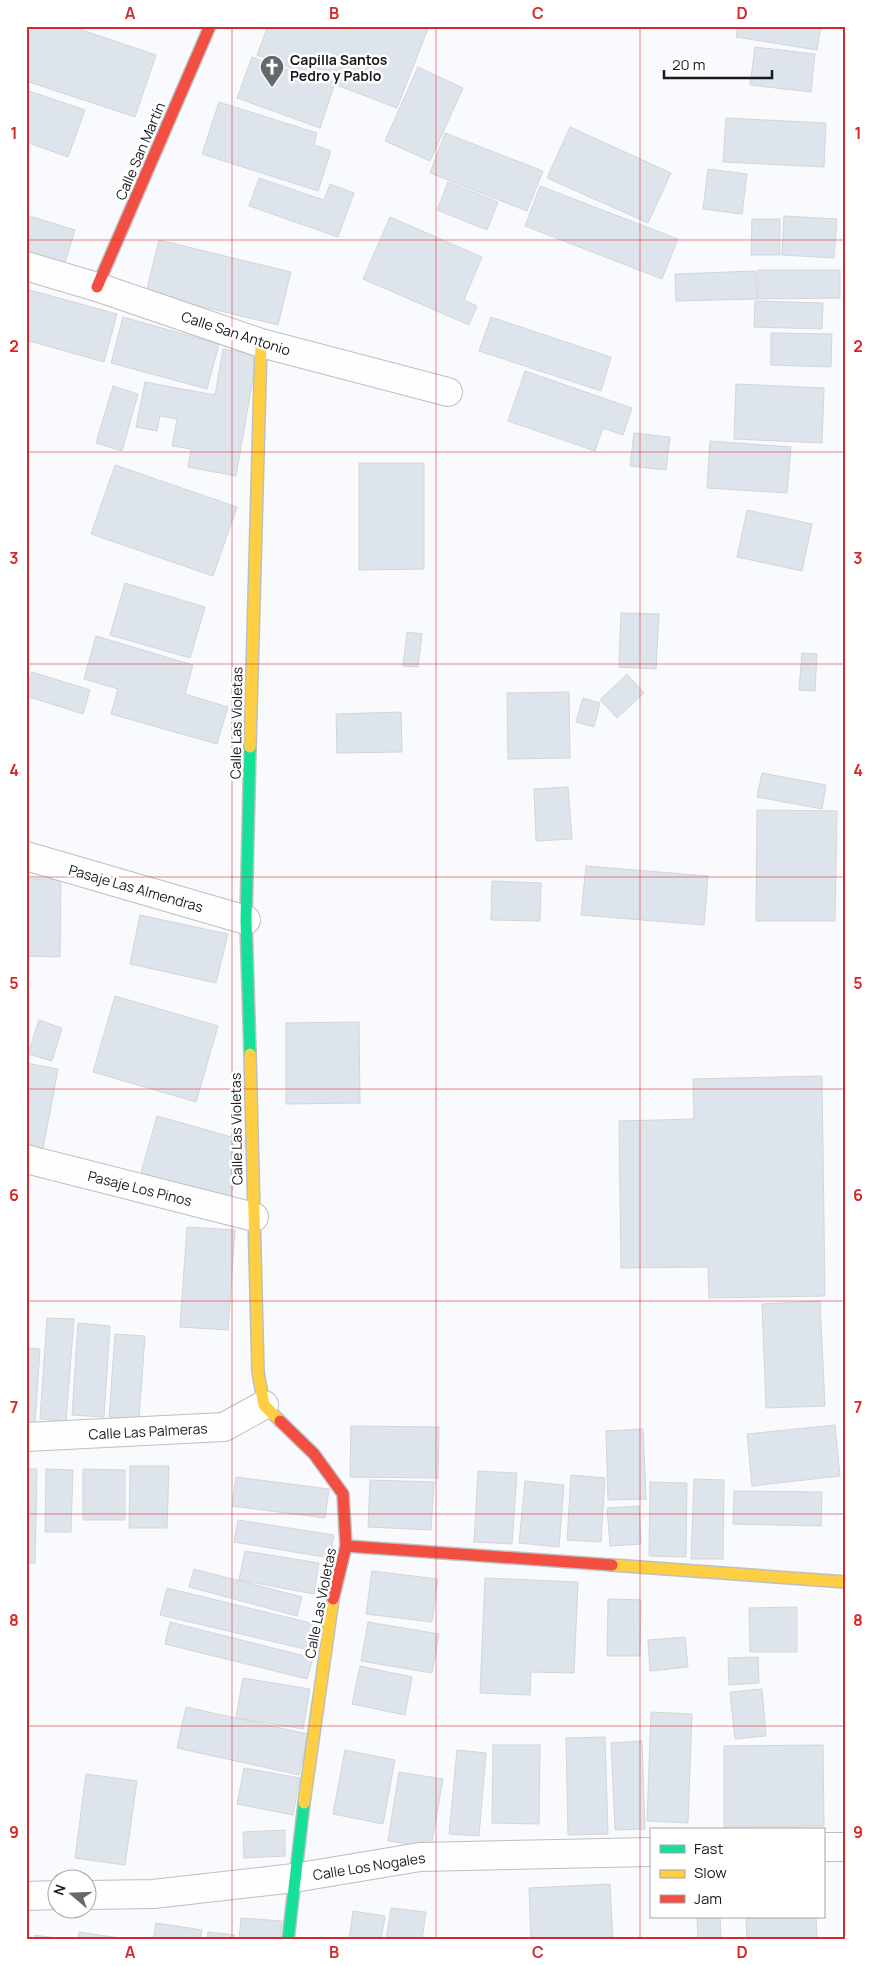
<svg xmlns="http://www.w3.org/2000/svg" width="872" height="1966" viewBox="0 0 872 1966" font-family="Manrope,sans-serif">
<rect width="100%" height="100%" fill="#f8fafd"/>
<path fill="#dde4ec" stroke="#d4d5d8" d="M26,26h44l86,29 -21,62 -109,-36z
M268,26h161l-32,82 -140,-53z
M738,26h83l-4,24 -81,-13z
M755,47l60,7 -4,38 -61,-7z
M252,57l82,29 -14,42 -83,-30z
M418,67l45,21 -33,73 -45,-20z
M26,90l59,20 -17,47 -42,-15z
M219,102l98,31 -3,12 17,6 -13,40 -116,-37z
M726,118l100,5 -2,44 -101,-5z
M570,127l101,46 -23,50 -101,-45z
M445,133l98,38 -16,40 -97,-38z
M708,169l39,5 -5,40 -39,-5z
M259,178l65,22 6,-16 24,9 -16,44 -89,-31z
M448,182l50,20 -11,28 -50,-20z
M540,186l138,53 -16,40 -137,-53z
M26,215l49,15 -12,39 -37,-12z
M784,216l53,3 -3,39 -52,-3z
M390,217l92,40 -18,43 13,6 -8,19 -106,-46z
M752,219h28v36h-29z
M159,240l132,32 -13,53 -132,-32z
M758,270h82v28l-82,1z
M756,271l1,28 -81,2 -1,-27z
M26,289l91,25 -13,48 -78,-22z
M755,301l68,2 -1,26 -68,-2z
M123,317l96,27 -12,45 -96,-26z
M491,317l120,40 -10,34 -122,-40z
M771,333l61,1 -1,33 -60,-2z
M223,349l34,6 -21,121 -48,-9 3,-18 -19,-3 5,-27 -17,-3 -3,15 -21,-4 9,-45 70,13z
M525,371l107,37 -9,27 -20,-7 -8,23 -87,-30z
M736,384l88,4 -2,55 -88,-4z
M113,386l25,8 -16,57 -26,-8z
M634,433l36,4 -4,33 -36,-4z
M710,441l81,6 -4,46 -80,-5z
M359,463h65v106l-65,1z
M115,465l122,42 -24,69 -122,-42z
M747,510l65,14 -10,47 -65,-14z
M125,583l80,24 -15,51 -80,-23z
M621,613l38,1 -3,55 -37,-2z
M407,632l15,2 -4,33 -15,-1z
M96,636l97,29 -8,29 43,13 -11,37 -106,-30 7,-25 -34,-10z
M802,653l15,1 -2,37 -16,-1z
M32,672l58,18 -7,24 -57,-18v-8z
M627,674l17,19 -27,25 -17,-18z
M569,692l1,66 -62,1 -1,-66z
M583,698l17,5 -6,24 -18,-5z
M401,712l1,40 -65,1 -1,-39z
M762,773l64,12 -4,24 -65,-12z
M568,787l4,52 -36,2 -2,-52z
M757,810l80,1 -2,110h-79z
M586,866l122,10 -4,49 -123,-10z
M26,879h35l-1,78 -34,-1z
M492,881l49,2 -1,38 -49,-1z
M140,915l88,19 -12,49 -86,-19z
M115,996l103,30 -22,76 -103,-30z
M39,1020l23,8 -10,33 -24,-7z
M359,1022l1,81 -74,1v-81z
M26,1063l32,6 -15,80 -17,-3z
M822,1076l3,220 -116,2 -1,-31 -87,1 -2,-147 75,-2 -1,-40z
M157,1116l89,25 -17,61 -89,-26z
M187,1227l48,3 -7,100 -48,-3z
M820,1301l5,105 -59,2 -4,-104z
M47,1318l27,1 -8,102 -26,-2z
M78,1323l32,3 -6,91 -32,-2z
M115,1334l30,2 -6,83 -30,-2z
M26,1348l14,1 -5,74h-9z
M835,1425l5,51 -88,10 -5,-52z
M351,1426l88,1 -1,51 -88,-1z
M643,1429l3,70 -38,1 -2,-69z
M130,1466h39l-2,62h-38z
M26,1469h11l-2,94h-9z
M46,1469l27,1 -2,62h-26z
M83,1469l42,1v50h-42z
M478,1471l39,2 -5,71 -38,-2z
M571,1475l34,3 -4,64 -34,-2z
M236,1477l93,12 -4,29 -93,-12z
M694,1479l30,1 -1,79h-32z
M370,1480l64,2 -3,48 -63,-3z
M525,1481l39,4 -5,62 -40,-4z
M650,1482l37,1 -1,74 -37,-1z
M734,1491l88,1 -1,34 -88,-2z
M639,1506l2,38 -31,2 -3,-38z
M238,1520l96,15 -4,23 -96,-16z
M245,1551l74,12 -5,31 -75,-14z
M194,1569l108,28 -5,19 -108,-29z
M372,1571l66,8 -6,43 -66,-8z
M485,1578l93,4 -4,91 -43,-1 -1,23 -50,-2z
M167,1588l152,37 -6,26 -153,-36z
M608,1599l33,1 -1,56h-33z
M797,1607v45h-47l-1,-44z
M170,1622l143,36 -6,21 -142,-35z
M368,1622l71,12 -7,39 -71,-12z
M685,1637l3,30 -38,4 -2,-31z
M758,1657l1,26 -30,2 -1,-27z
M360,1666l52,11 -7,38 -53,-11z
M243,1678l67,11 -7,40 -67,-11z
M762,1689l4,47 -31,3 -5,-47z
M186,1707l122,27 -9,41 -122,-27z
M651,1712l41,2 -4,109 -41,-2z
M605,1737l3,97 -40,1 -2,-97z
M642,1741l3,88 -30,1 -4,-87z
M493,1745h47l-1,79 -47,-1z
M823,1745l1,81 -100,1v-81z
M345,1750l50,10 -12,64 -50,-10z
M457,1750l29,3 -7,83 -30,-2z
M244,1768l56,10 -7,37 -56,-11z
M399,1772l44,7 -12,69 -43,-7z
M86,1774l51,7 -12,84 -50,-7z
M285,1830v26l-41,2 -1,-26z
M610,1884l3,56h-82l-2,-52z
M391,1908l35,4 -4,28h-36z
M353,1911l32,5 -4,24h-32z
M697,1917h23l1,23h-23z
M746,1917h70l1,23h-70z
M241,1918l41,3 -2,19h-41z
M156,1923l46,7 -2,10h-47z
M79,1932l55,8h-56z
M208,1932l27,3 -1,5h-27z
M35,1935l34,5h-35z"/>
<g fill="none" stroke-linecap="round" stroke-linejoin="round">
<defs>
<path id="street" d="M26,266l71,21 164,56 187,49
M26,856l220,64
M26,1159l228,58
M26,1437l198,-10 40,-22
M823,1847h23
M88,1895l65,-1 141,-16 126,-21 231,-5
M26,1896l32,-1"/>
<path id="fast" d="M250,1054l-4,-134 4,-173
M288,1940l16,-137"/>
<path id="slow" d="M250,747l11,-404
M250,1054l8,318 6,33 16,16
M612,1565l234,17
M304,1803l29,-204"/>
<path id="jam" d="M97,287l113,-261
M280,1421l34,33 29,40 3,52 -13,53
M346,1546l266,19"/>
</defs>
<use href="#street" stroke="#bdbfc1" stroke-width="30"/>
<use href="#fast" stroke="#bdbfc1" stroke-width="14"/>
<use href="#slow" stroke="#bdbfc1" stroke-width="14"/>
<use href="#jam" stroke="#bdbfc1" stroke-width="14"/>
<use href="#street" stroke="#fefeff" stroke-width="28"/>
<use href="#fast" stroke="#16e098" stroke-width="11"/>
<use href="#slow" stroke="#ffcf43" stroke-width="11"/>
<use href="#jam" stroke="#f24e42" stroke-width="11"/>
</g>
<path fill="none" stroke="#d62828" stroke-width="1" stroke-opacity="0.55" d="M232,26v1914M436,26v1914M640,26v1914M26,240h820M26,452h820M26,664h820M26,877h820M26,1089h820M26,1301h820M26,1514h820M26,1726h820"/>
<defs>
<symbol id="church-pin" viewBox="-11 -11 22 30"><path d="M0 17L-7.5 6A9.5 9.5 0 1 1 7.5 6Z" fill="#66686b" stroke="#fff"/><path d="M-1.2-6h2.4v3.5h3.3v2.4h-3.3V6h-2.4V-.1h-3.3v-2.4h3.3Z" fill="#fff"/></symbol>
</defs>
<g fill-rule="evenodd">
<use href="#church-pin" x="258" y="53" width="28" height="38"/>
</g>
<g text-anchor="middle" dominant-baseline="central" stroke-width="5" stroke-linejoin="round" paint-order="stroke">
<g font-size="14" font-weight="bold" fill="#181a1c" stroke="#fff" text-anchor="start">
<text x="290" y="59">Capilla Santos<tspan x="290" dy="16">Pedro y Pablo</tspan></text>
</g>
<g font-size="14" fill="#181a1c" stroke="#fff">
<text transform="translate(140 151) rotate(-67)">Calle San Martín</text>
<text transform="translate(236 333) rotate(18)">Calle San Antonio</text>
<text transform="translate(236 723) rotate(-89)">Calle Las Violetas</text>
<text transform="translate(136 888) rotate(16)">Pasaje Las Almendras</text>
<text transform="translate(236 1129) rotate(-91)">Calle Las Violetas</text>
<text transform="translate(140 1188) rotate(14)">Pasaje Los Pinos</text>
<text transform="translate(148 1431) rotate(-3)">Calle Las Palmeras</text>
<text transform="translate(320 1603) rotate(-79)">Calle Las Violetas</text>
<text transform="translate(369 1866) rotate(-9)">Calle Los Nogales</text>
</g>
</g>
<rect width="872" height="1966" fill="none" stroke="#ffffff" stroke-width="55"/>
<rect x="650" y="1828" width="175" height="90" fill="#ffffff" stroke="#a3a3a4"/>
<rect x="660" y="1845" width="25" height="8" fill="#16e098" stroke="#a3a3a4"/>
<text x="694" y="1854" font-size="15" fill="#181a1c">Fast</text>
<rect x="660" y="1870" width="25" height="8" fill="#ffcf43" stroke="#a3a3a4"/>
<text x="694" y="1878" font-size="15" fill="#181a1c">Slow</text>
<rect x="660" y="1895" width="25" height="8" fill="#f24e42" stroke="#a3a3a4"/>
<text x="694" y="1904" font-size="15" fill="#181a1c">Jam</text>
<g transform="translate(72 1894) rotate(289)"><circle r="24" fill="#ffffff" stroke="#a3a3a4"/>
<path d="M0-4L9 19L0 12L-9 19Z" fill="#66686b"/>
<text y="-8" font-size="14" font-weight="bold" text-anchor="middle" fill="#181a1c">N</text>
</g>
<path d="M664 70v8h108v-8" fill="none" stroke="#181a1c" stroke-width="2.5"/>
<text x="672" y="70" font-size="15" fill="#181a1c" stroke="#ffffff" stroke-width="4" paint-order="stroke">20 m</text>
<rect x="28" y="28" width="816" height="1910" fill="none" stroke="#d62828" stroke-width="2"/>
<g font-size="16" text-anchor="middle" font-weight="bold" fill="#d62828">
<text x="130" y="19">A</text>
<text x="334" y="19">B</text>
<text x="538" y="19">C</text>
<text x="742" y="19">D</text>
<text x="14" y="139">1</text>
<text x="858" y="139">1</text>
<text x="14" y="352">2</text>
<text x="858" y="352">2</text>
<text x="14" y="564">3</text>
<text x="858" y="564">3</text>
<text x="14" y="776">4</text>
<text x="858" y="776">4</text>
<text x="14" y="989">5</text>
<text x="858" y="989">5</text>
<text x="14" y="1201">6</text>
<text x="858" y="1201">6</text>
<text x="14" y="1413">7</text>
<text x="858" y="1413">7</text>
<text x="14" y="1626">8</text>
<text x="858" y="1626">8</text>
<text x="14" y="1838">9</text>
<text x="858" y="1838">9</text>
<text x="130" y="1958">A</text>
<text x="334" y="1958">B</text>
<text x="538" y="1958">C</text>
<text x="742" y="1958">D</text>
</g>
</svg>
